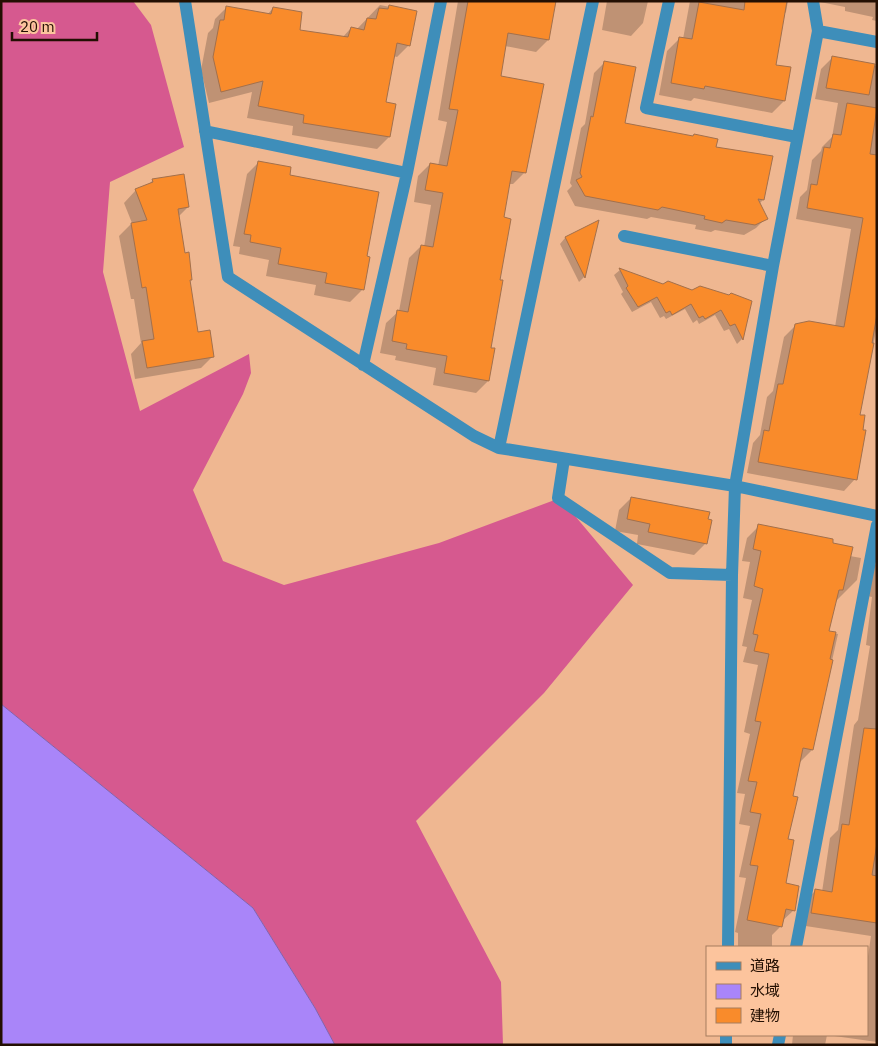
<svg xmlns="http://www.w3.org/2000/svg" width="878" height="1046" viewBox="0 0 878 1046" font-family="'IBM Plex Sans','Noto Sans JP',sans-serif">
<rect width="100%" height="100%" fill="#efb791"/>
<path fill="#d6598f" d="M1,1h132l18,24 33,122 -74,35 -7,90 37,139 109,-57 2,19 -8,21 -50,96 30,71 61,24 155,-42 121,-45 73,87 -89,108 -128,128 85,161 2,63h-168l-20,-37 -62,-100 -252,-204z"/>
<path fill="#a985f9" stroke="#8162af" d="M1,704l252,204 62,100 20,37h-334z"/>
<path fill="#0003" d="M458,1h97l-7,39 -12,12 -31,-6 -6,31 26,95 -12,12h-4l-6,34 -4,63 -10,68 -1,32 -12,12 -43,-8 3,-17 -41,-8 1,-4 -16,-3 6,-30 13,-12 10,-53 12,-12 3,1 7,-42 -17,-3 4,-26 12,-12 8,2 9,-44 -9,-2z
M607,1h41l-5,22 -12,13 -29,-6z
M690,1h98l-2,11 -2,2 -10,52 10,35 -12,12 -78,-15 -3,3 -32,-6 8,-44 12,-12h4z
M815,1h62v20l-5,-1 1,-3 -28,-6v-4z
M380,5l36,7 -7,33 -12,12 -4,-1 -8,47 4,34 -12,12 -85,-14 1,-9 -46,-8 5,-26 -43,11 -8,-33 7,-37 5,-5 2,-9 12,-12 40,8 6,-7 25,23 44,7 9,-10 6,1z
M833,57l44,9v260l-18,90 -4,63 -11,12 -97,-18 6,-30 7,-8 7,-38 6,-6 11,-54 12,-12 39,2 16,-98 -55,-10 4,-22 7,-7 5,-30 9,-9 1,-4 10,-10 6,-34 -23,-4 6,-30z
M604,63l20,61 91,24 48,52 -4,4 7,14 -10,10 -12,7 -29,-5 -4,2 -16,-3 1,-4 -45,-8 -4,2 -72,-13 -8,-15 5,-5 -2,-3 11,-55 4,-4 9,-51z
M259,162l107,96 -3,31 -13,13 -36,-7 2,-10 -50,-9 3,-16 -30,-6 1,-7 -7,-1 14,-72z
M153,180l35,27 -10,10 6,37 7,25 -2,2 8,52 16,23 -12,12 -66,11 -4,-25 10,-11 -7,-44h-3l-12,-63 13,-13 -8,-20 12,-13 11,-4z
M598,222l-14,55 -5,5 -19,-38 5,-6z
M620,270l43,15 88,17 -9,37 -5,5 -8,-15 -5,2 -9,-16 -16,9 -2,-4 -4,3 -8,-14 -19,10 -2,-3 -4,2 -9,-16 -19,10 -11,-18 2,-2 -9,-17z
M631,498l75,45 -12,12 -57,-11 1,-9 -23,-4 4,-21z
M759,526l72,18 19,12 11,2 -4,22 -22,22 -7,30 10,2 -26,116 -12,12 -9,35 -7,87 10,26 -13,12v4l-9,9v12h-34v-14l-3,-1 11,-54 -7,-1 11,-51 -11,-2 6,-30 -8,-1 13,-59 -6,-2 14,-67 -15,-3 4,-15 -5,-1 10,-46 -9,-2 7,-36 -8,-1 5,-23z
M877,563v479l-50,-7h40v-72l4,-27 -72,-11 5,-23 12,-12 6,2 8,-54 8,-8 16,-105 4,-5 12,-74 -4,-1 6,-48 -9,-2 4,-22z
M793,1035h34l-2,10h-33z"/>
<path fill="#f98b2b" stroke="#a3704c" d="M468,1h88l-7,39 -41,-7 -7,43 43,8 -18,89 -14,-2 -8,46 7,2 -11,61h3l-12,68h4l-6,33 -45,-8 3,-17 -41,-7 1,-5 -15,-3 5,-31 11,2 13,-67 12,2 10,-54 -18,-3 5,-27 17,3 11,-56 -9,-1z
M745,1h42l-11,64 15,2 -6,34 -80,-15 -1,3 -33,-6 8,-46 13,2 7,-37 45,8z
M389,5l28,6 -7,35 -13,-3 -11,59 10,2 -6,33 -87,-14 1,-8 -46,-9 5,-25 -42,11 -8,-35 7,-37h4l2,-14 45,8 2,-7 29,5 -2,18 48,7 3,-10 13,3 3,-12 9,1 3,-11 9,1z
M832,56l43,8 -6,31 -43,-7z
M604,61l32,6 -11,56 68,13 1,-2 24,5 -2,8 57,9 -9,44 -6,-1 10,20 -13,6 -29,-5 -4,3 -18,-4 1,-3 -43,-9 -4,3 -73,-14 -9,-16 6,-3 -2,-4 11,-57 2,1z
M847,103l30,5 -7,46 7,1v159l-5,29h2l-14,72h5l-2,15h3l-9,50 -99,-18 6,-32 5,1 9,-47h5l12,-60 14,-3 35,6 19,-109 -56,-10 4,-24 6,1 7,-38 6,1 3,-14 8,1z
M258,161l33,6 -1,8 89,17 -12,64 3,1 -6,33 -39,-7 2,-10 -49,-9 3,-16 -31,-6 1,-7 -7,-1z
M184,174l5,33 -11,2 7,44 4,-1 3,28h-2l8,52 12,-2 4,27 -67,11 -5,-27 12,-2 -8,-52 -4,1 -11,-65 16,-3 -12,-31 18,-7 -1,-3z
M599,220l-14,58 -20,-41z
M619,268l44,16 5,-3 24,9 8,-4 29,9 2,-2 21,8 -9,39 -8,-16 -5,2 -9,-16 -16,9 -2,-3 -4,2 -8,-14 -19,11 -2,-4 -4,2 -9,-16 -19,10 -12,-19 2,-2z
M631,497l79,15 -2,7 4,1 -5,24 -59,-12 2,-8 -23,-5z
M758,524l75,15v4l20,4 -10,43h-4l-10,41 7,1 -6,27 3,1 -20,90 -10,-2 -10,48 5,1 -10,42 6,1 -8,43 13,3 -4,25 -9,-2 -4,18 -35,-7 11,-54 -8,-1 11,-51 -11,-2 7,-30 -9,-1 13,-59 -6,-1 14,-67 -15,-3 4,-16 -5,-1 10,-45 -9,-3 7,-35 -8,-2z
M864,728l13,1v114l-5,32 5,1v47l-66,-10 4,-24 17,3 10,-68 7,1z"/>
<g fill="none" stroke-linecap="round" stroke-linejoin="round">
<path stroke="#3e8eba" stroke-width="12" d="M185,1l43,276 246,159 25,12 236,38 142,30
M669,1l-23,107 151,29
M818,31l59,11
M205,131l202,42
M624,236l149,30
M363,365l44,-192 34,-172
M499,448l94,-447
M564,459l-6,39 112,75 62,2
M728,947l4,-372 3,-89 38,-220 45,-235 -5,-30
M796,947l81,-422
M726,1045v-10
M778,1045l2,-10"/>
</g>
<rect width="878" height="1046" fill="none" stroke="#230f02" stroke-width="5"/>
<rect x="706" y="946" width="162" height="90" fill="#fcc49d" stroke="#a57c5f"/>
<rect x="716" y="962" width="25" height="8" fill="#3e8eba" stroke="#a57c5f"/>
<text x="750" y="971" font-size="15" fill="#230f02">道路</text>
<rect x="716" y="984" width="25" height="15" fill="#a985f9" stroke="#a57c5f"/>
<text x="750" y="996" font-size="15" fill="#230f02">水域</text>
<rect x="716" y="1008" width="25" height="15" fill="#f98b2b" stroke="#a57c5f"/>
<text x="750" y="1021" font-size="15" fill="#230f02">建物</text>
<path d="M12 32v8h85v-8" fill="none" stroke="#230f02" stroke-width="2.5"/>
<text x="20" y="32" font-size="15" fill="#230f02" stroke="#fcc49d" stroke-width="4" paint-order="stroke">20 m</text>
</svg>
